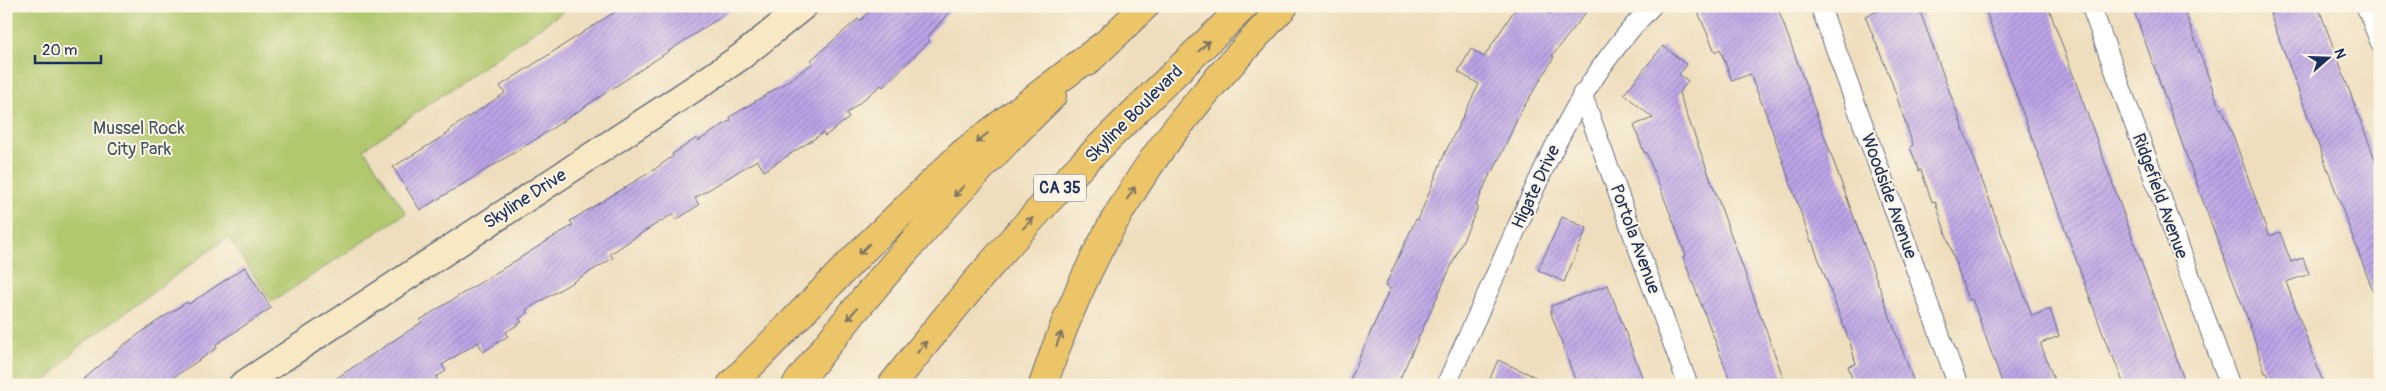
<svg xmlns="http://www.w3.org/2000/svg" width="2386" height="391" viewBox="0 0 2386 391" font-family="Pangolin,sans-serif">
<defs>
<pattern id="building-hatch" width="6" height="6" patternUnits="userSpaceOnUse" patternTransform="scale(1.25)"><rect width="6" height="6" fill="#bda4e7"/><path d="M-1 1l2-2M0 6l6-6M5 7l2-2" fill="none" stroke="#9986be"/></pattern>
</defs>
<rect width="100%" height="100%" fill="#fcf5e5"/>
<filter id="ink" filterUnits="userSpaceOnUse"><feTurbulence type="fractalNoise" baseFrequency=".02" numOctaves="2"/><feDisplacementMap in="SourceGraphic" scale="10" xChannelSelector="R" yChannelSelector="G"/><feConvolveMatrix kernelMatrix="1 2 1 2 8 2 1 2 1" color-interpolation-filters="sRGB"/></filter>
<filter id="wash" filterUnits="userSpaceOnUse"><feTurbulence type="fractalNoise" baseFrequency=".0096" numOctaves="4" result="noise"/><feDisplacementMap in="SourceGraphic" scale="20" xChannelSelector="R" yChannelSelector="G"/><feGaussianBlur stdDeviation="1.12" result="paint"/><feColorMatrix in="noise" values="0 0 0 0 0 0 0 0 0 0 0 0 0 0 0 0 0 1.4 0 .05"/><feComposite in="paint" operator="in"/></filter>
<g filter="url(#wash)">
<rect width="100%" height="100%" fill="#efdebd"/>
<path fill="#b1c86d" stroke="#667c66" d="M6,6h565l-207,143 42,64 -134,89 -44,-65 -150,110 -35,38h-37z"/>
<g id="blocks">
<path fill="url(#building-hatch)" d="M624,6h113l-207,137 -110,67 -27,-43 57,-35 -1,-2 56,-37 -5,-7z
M874,6h80l-27,32 3,3 -47,46 -2,-2 -35,29 3,4 -24,18 -2,-3 -59,38 -7,-11 -62,38 4,7 -23,15 -3,-6 -28,17 -35,23 3,4 -87,52 2,3 -9,6 3,3 -16,10 2,4 -25,16 -5,-10 -36,23 4,6 -10,6 5,8h-115l96,-63 -2,-2 153,-95 -3,-4 85,-52 18,-13 -1,-2 25,-16 1,3 33,-21 -1,-3 55,-34 28,-20 -2,-3 47,-41 2,2z
M1517,6h22l10,8 6,-8h36l-39,50 2,1 -35,58 -26,57 -2,-1 -15,35 2,1 -81,178h-34l-13,-6 40,-91 -5,-2 31,-67 2,1 26,-65 35,-71 -21,-12 13,-23 13,8z
M1708,6h69l138,379h-61l-6,-19 8,-2 -5,-18 -39,-105 -1,1 -44,-126 -17,-42 -18,7 -12,-32 -5,3 -17,-40z
M1891,6h27l114,310 18,-7 9,27 -18,7v2l15,40h-53l-31,-86 -4,1 -33,-99 -3,1 -11,-32 -2,1 -9,-24 3,-2 -22,-65 -26,-64z
M1984,6h64l138,379h-62l-11,-29h-2z
M2132,6h53l-1,3 36,100 2,-1 12,30 34,96 2,2 10,-4 11,30 12,-4 6,16 -23,8 38,103h-52l-5,-12h-2l-19,-59 -27,-69z
M2290,6h28l62,167v131l-2,1 -108,-291z
M1663,46l24,19 -8,9 9,7 -9,12 107,292h-54l-49,-128 3,-1 -14,-38 -26,-66 -2,1 -10,-28 19,-7 -29,-24z
M1562,217l25,11 -23,54 -26,-12z
M245,267l26,41 -56,37 2,3 -55,37h-85l48,-41 31,-22 31,-20 2,2z
M1608,285l24,65 13,35h-68l-26,-72v-7z
M1498,360l55,25h-66z"/>
</g>
</g>
<g filter="url(#ink)">
<use href="#blocks" fill-opacity="0" stroke="#656c7f" stroke-width="1"/>
<g fill="none" stroke-linecap="round" stroke-linejoin="round">
<defs>
<path id="street" d="M1820,6l138,379
M2091,6l139,379
M2366,6l14,36
M1582,94l106,291
M1446,385c24,-53 48,-106 72,-160 38,-84 68,-151 134,-219"/>
<path id="secondary" d="M242,385l462,-303 38,-26 62,-50"/>
<path id="primary" d="M1087,62l58,-56
M796,385c78,-103 164,-199 256,-289
M892,385c57,-73 118,-145 182,-212 55,-57 113,-111 170,-167"/>
<path id="highway" d="M731,385l130,-133 101,-98 142,-109
M1043,385c22,-67 49,-130 87,-190 42,-69 99,-130 154,-189"/>
</defs>
<use href="#street" stroke="#656c7f" stroke-width="21"/>
<use href="#secondary" stroke="#656c7f" stroke-width="29"/>
<use href="#primary" stroke="#656c7f" stroke-width="30"/>
<use href="#highway" stroke="#656c7f" stroke-width="30"/>
<use href="#street" stroke="#fff" stroke-width="19"/>
<use href="#secondary" stroke="#f8e8c3" stroke-width="26"/>
<use href="#primary" stroke="#edc569" stroke-width="28"/>
<use href="#highway" stroke="#edc569" stroke-width="28"/>
</g>
<defs><path id="oneway-shaft" d="M-6 0H5M1.5-3L5.5 0L1.5 3" fill="none" stroke-width="1.6" stroke-linecap="round" stroke-linejoin="round" transform="scale(1.25)"/></defs>
<g stroke="#797263">
<use href="#oneway-shaft" transform="translate(1204 46) rotate(-44)"/>
<use href="#oneway-shaft" transform="translate(982 138) rotate(140)"/>
<use href="#oneway-shaft" transform="translate(959 191) rotate(133)"/>
<use href="#oneway-shaft" transform="translate(1131 193) rotate(-58)"/>
<use href="#oneway-shaft" transform="translate(1028 223) rotate(-48)"/>
<use href="#oneway-shaft" transform="translate(864 249) rotate(135)"/>
<use href="#oneway-shaft" transform="translate(852 314) rotate(130)"/>
<use href="#oneway-shaft" transform="translate(1059 339) rotate(-70)"/>
<use href="#oneway-shaft" transform="translate(922 347) rotate(-50)"/>
</g>
</g>
<g text-anchor="middle" dominant-baseline="central" stroke-width="4" stroke-linejoin="round" paint-order="stroke">
<rect fill="#fcf5e5" stroke="#5e6a86" stroke-width="1" x="1034" y="174.5" width="52" height="27" rx="4"/>
<g font-size="16" font-weight="bold" fill="#1b2f5e">
<text x="1060" y="188">CA 35</text>
</g>
<g font-size="18" fill="#1b2f5e" stroke="#fcf5e5">
<text transform="translate(1134 114) rotate(-45)">Skyline Boulevard</text>
<text transform="translate(1536 187) rotate(-65)">Higate Drive</text>
<text transform="translate(1889 196) rotate(70)">Woodside Avenue</text>
<text transform="translate(2160 196) rotate(70)">Ridgefield Avenue</text>
<text transform="translate(525 199) rotate(-33)">Skyline Drive</text>
<text transform="translate(1635 239) rotate(70)">Portola Avenue</text>
</g>
<g font-size="18" fill="#405562" stroke="#fcf5e5">
<text x="139" y="128">Mussel Rock<tspan x="139" dy="21">City Park</tspan></text>
</g>
</g>
<rect width="2386" height="391" fill="none" stroke="#fcf5e5" stroke-width="25"/>
<g transform="translate(2328 58) rotate(70)" stroke="#fcf5e5" stroke-width="4" paint-order="stroke">
<path d="M0-4L9 19L0 12L-9 19Z" fill="#1b2f5e"/>
<text y="-8" font-size="14" font-weight="bold" text-anchor="middle" fill="#1b2f5e">N</text>
</g>
<path d="M35 55v8h66v-8" fill="none" stroke="#1b2f5e" stroke-width="2.5"/>
<text x="42" y="55" font-size="15" fill="#1b2f5e" stroke="#fcf5e5" stroke-width="4" paint-order="stroke">20 m</text>
</svg>
